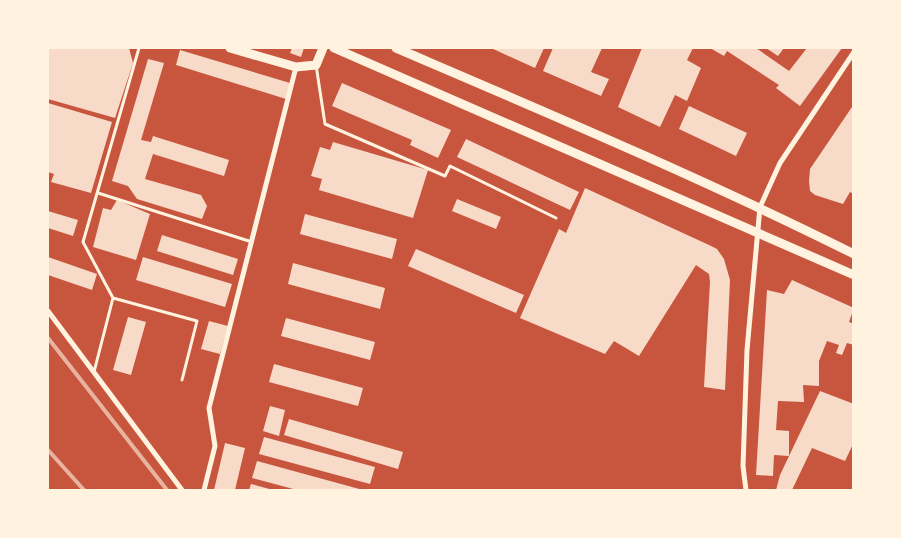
<svg xmlns="http://www.w3.org/2000/svg" width="901" height="538" viewBox="0 0 901 538" font-family="Jost,sans-serif">
<rect width="100%" height="100%" fill="#c8553d"/>
<path fill="#f7dbc8" d="M48,48h81l4,15 -18,55 -67,-19z
M292,48h12l-3,9 -11,-4z
M491,48h53l-9,20z
M553,48h49l-11,24 18,7 -8,17 -58,-25z
M642,48h51l-6,12 14,8 -14,33 -12,-6 -15,32 -42,-20z
M710,48h46l33,23 18,-23h35l-42,58 -24,-18 3,-3 -52,-34 -3,5z
M766,48h18l-6,8z
M180,50l110,33 -4,16 -110,-34z
M148,59l16,4 -23,77 10,2 2,-6 76,24 -5,16 -71,-22 -8,25 56,16 6,11 -5,13 -65,-20 -9,-13 -16,-5z
M342,83l109,47 -13,28 -28,-13 2,-5 -80,-34z
M48,103l64,19 -21,71 -40,-11 3,-8 -6,-2z
M854,104v90l-4,-2 -7,12 -28,-9 -5,-4 -1,-10 1,-12z
M689,106l58,27 -11,23 -57,-27z
M466,139l113,53 -9,18 -113,-53z
M333,142l95,28 -15,48 -94,-28 3,-11 -11,-3 9,-29 10,3z
M585,188l124,57 8,4 7,10 6,21 -5,110 -21,-3 6,-105 -1,-8 -13,-9 -57,91 -25,-15 -9,13 -85,-36 39,-89 7,4z
M457,199l44,18 -5,12 -44,-18z
M117,200l33,14 -14,46 -43,-13 10,-39 8,2z
M48,211l30,9 -5,16 -25,-8z
M305,214l92,25 -5,20 -92,-25z
M162,235l76,24 -5,16 -76,-24z
M416,249l108,46 -8,18 -108,-47z
M48,257l49,17 -5,16 -44,-15z
M143,257l89,27 -7,23 -89,-27z
M293,263l92,25 -5,21 -92,-25z
M792,280l62,28 -5,14 5,2v21l-7,-2 -5,12 -6,-2 3,-8 -12,-4 -8,20v25l-16,-1 1,17 -26,-1 -2,29 13,1v25l-15,-1 -1,21 -17,-1 11,-185 17,4z
M128,317l18,5 -15,53 -18,-5z
M286,318l89,24 -5,18 -89,-24z
M209,321l19,5 -8,28 -19,-5z
M274,364l89,24 -5,18 -89,-24z
M820,391l34,13v38l-9,19 -33,-13 -20,42h-16l4,-15z
M270,406l15,4 -6,26 -16,-5z
M289,419l114,33 -5,17 -114,-34z
M264,437l111,30 -5,17 -111,-30z
M225,443l20,5 -10,42h-21z
M257,461l106,29h-66l-45,-12z
M251,484l22,6h-24z"/>
<g fill="none" stroke-linecap="round" stroke-linejoin="round">
<path stroke="#fff3e0" stroke-width="3" d="M316,65l9,59 120,52 5,-10 106,52
M98,193l154,49
M113,298l84,23 -15,59
M94,372l19,-74 -30,-56 56,-194"/>
<path stroke="#fff3e0" stroke-width="5" d="M48,311l134,179
M204,490l11,-44 -6,-38 87,-341
M746,490l-3,-24 4,-116 13,-143 20,-44 74,-111"/>
<path stroke="#fff3e0" stroke-width="9" d="M230,48l66,19 20,-2 7,-17
M334,48l520,227
M396,48c154,66 308,131 458,206"/>
<path stroke="#e9b49f" stroke-width="4" d="M48,338l119,152
M48,450l36,40"/>
</g>
<rect width="901" height="538" fill="none" stroke="#fff3e0" stroke-width="98"/>
</svg>
